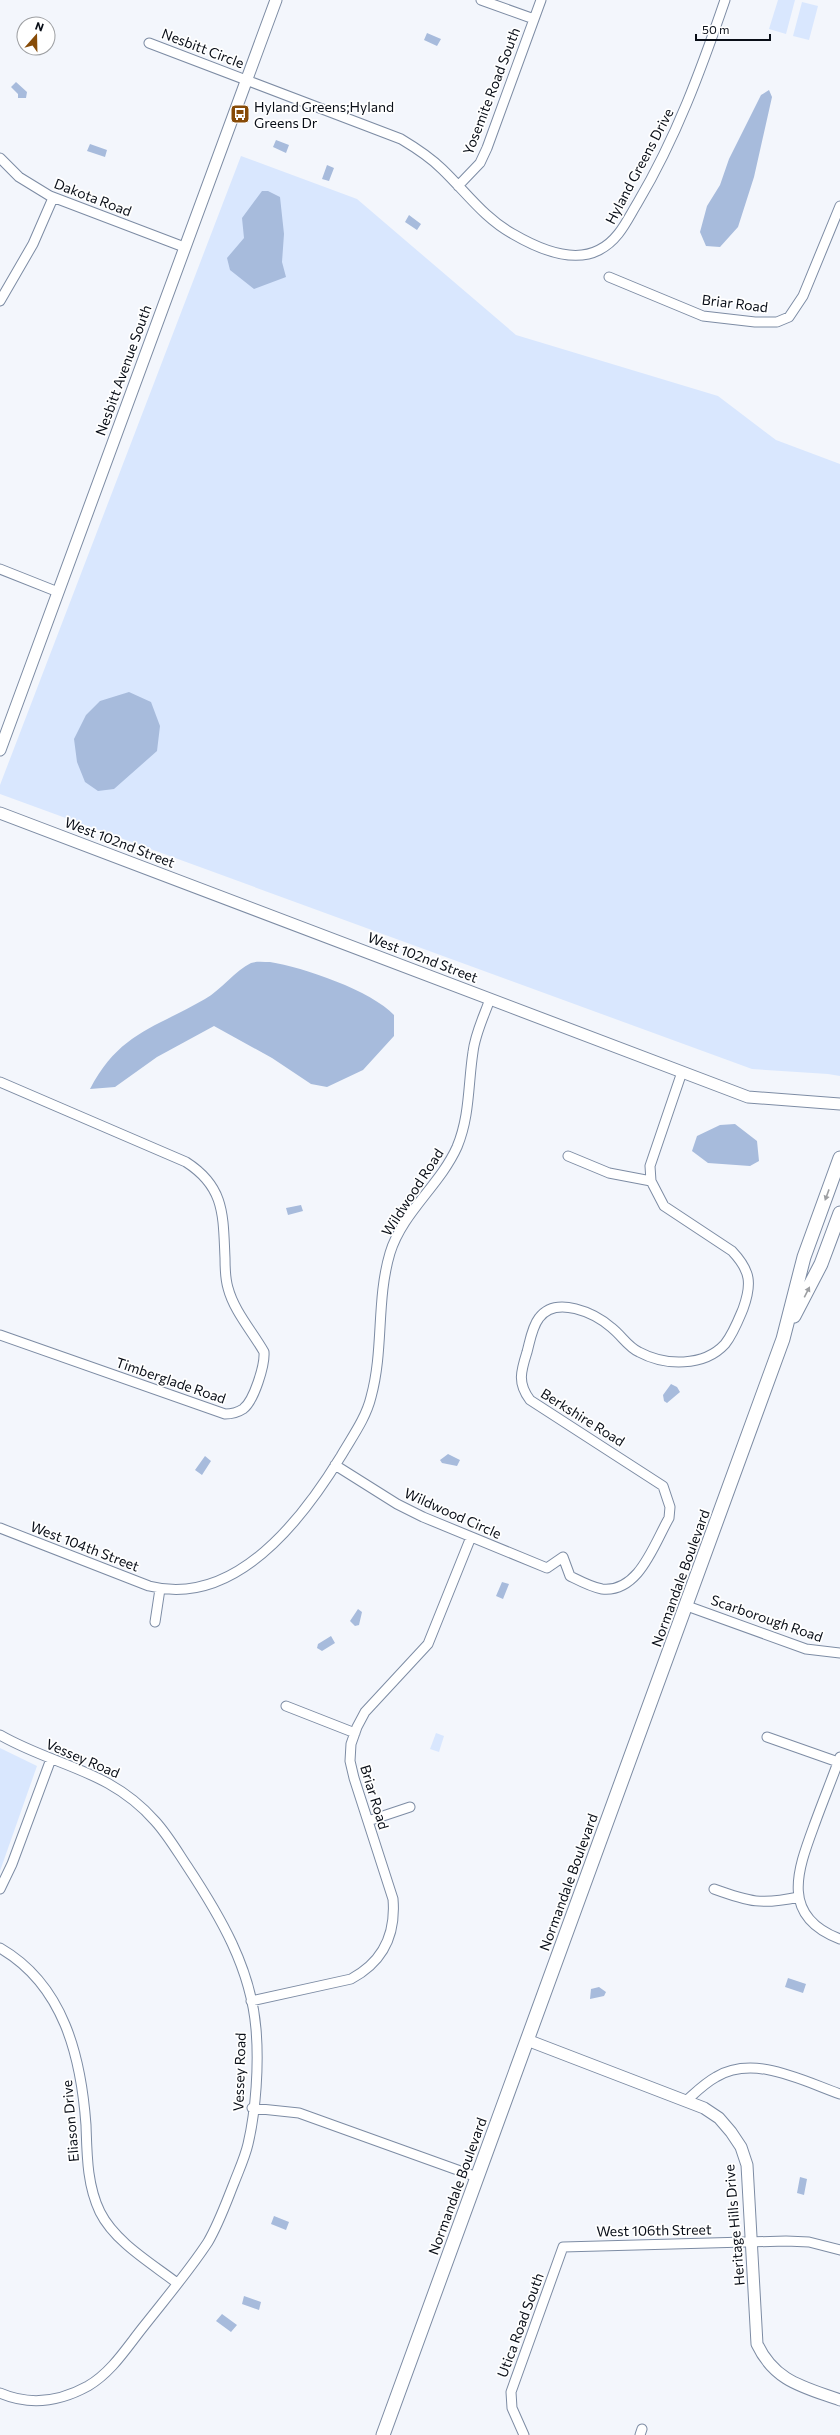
<svg xmlns="http://www.w3.org/2000/svg" width="840" height="2435" viewBox="0 0 840 2435" font-family="Commissioner,sans-serif">
<rect width="100%" height="100%" fill="#f3f6fc"/>
<path fill="#d9e7fe" d="M778,0h17l-9,34 -17,-5z
M802,2l16,4 -9,34 -16,-4z
M241,156l116,43 159,136 202,61 58,44 64,24v612l-12,-2 -76,-5 -752,-275v-9z
M436,1733l8,3 -5,16 -9,-3z
M0,1748l37,18 -37,105z"/>
<path fill="#a7bbdc" d="M427,33l14,6 -4,7 -13,-6z
M16,82l11,10 -1,6h-8v-4l-7,-7z
M769,90l3,7 -18,80 -16,50 -18,20 -14,-1 -6,-14 7,-26 13,-21 9,-26 32,-64z
M276,140l13,5 -3,8 -13,-6z
M90,144l17,6 -2,7 -18,-6z
M327,165l7,3 -5,13 -7,-2z
M262,191h6l12,6 4,37 -2,28 4,15 -32,12 -24,-19 -3,-12 17,-20 -2,-20z
M409,215l12,9 -4,6 -12,-8z
M129,692l22,10 9,24 -3,25 -43,38 -16,2 -13,-9 -8,-20 -3,-23 12,-24 14,-14z
M270,962c33,5 102,29 124,53v21l-31,34 -36,17 -16,-3 -39,-26 -58,-32 -57,31 -42,30 -25,2c29,-56 65,-61 115,-90 16,-9 31,-29 46,-36 5,-2 13,-1 19,-1z
M735,1124l22,17 2,20 -9,5 -42,-3 -16,-12 5,-15 23,-11z
M301,1205l2,6 -15,4 -2,-7z
M671,1384l6,3 3,5 -13,11 -3,-2 -1,-6z
M448,1454l12,6 -3,6 -15,-3 -2,-3z
M205,1456l6,5 -9,14 -7,-5z
M502,1582l7,2 -6,15 -7,-3z
M358,1609l4,3 -3,13 -4,1 -5,-5z
M331,1636l4,7 -13,8 -5,-3 1,-4z
M788,1978l18,6 -3,9 -18,-6z
M599,1987l7,5 -2,4 -14,3 1,-10z
M800,2177l7,2 -3,16 -7,-2z
M274,2216l15,6 -3,8 -15,-6z
M244,2296l17,6 -2,8 -17,-6z
M222,2314l15,11 -6,7 -15,-11z"/>
<g fill="none" stroke-linecap="round" stroke-linejoin="round">
<defs>
<path id="minor" d="M481,0l53,19
M149,43l252,96c15,9 29,18 41,30 24,23 42,49 71,65 24,14 59,30 86,16 20,-10 28,-30 39,-48 38,-64 63,-132 87,-202
M0,158l19,19 31,19 134,51
M458,186l22,-23 7,-15 54,-148
M609,277l94,39 52,6h22l12,-5 14,-21 37,-90
M0,301l33,-57 20,-46
M0,569l58,23
M0,1082l186,80c39,25 37,53 39,96 0,10 0,20 3,30 6,23 24,43 36,64 1,13 -10,49 -21,57 -6,4 -12,5 -18,5l-225,-79
M568,1156l41,17 42,8
M335,1465l62,39 26,13 124,51 16,-11 7,19c10,5 21,11 32,13 37,4 52,-45 67,-71l1,-11 -7,-21 -133,-86c-13,-17 -9,-29 -3,-48 3,-11 5,-25 12,-34 17,-23 56,-5 73,10 10,8 16,19 27,24 26,14 65,15 86,-8 8,-10 13,-23 18,-35 9,-25 8,-38 -11,-58l-68,-45 -13,-25 -1,-15 32,-94
M0,1528l149,58c86,22 153,-66 192,-130 11,-19 25,-38 30,-59 13,-47 5,-97 19,-144 12,-40 50,-68 67,-106 13,-31 11,-63 16,-95 2,-18 11,-36 17,-53
M687,1606l119,43 34,4
M155,1622l5,-33
M286,1706l69,27
M0,1735c56,32 109,34 155,86 12,13 22,30 32,45 33,50 64,102 69,163 3,35 0,81 -8,115 -3,13 -9,26 -14,39 -8,20 -15,40 -26,59 -19,29 -42,56 -64,84 -17,21 -32,46 -56,60 -29,16 -58,20 -88,7
M767,1737l71,25
M840,1757c-8,22 -17,44 -25,66 -17,46 -36,93 25,116
M368,1821l42,-14
M0,1889l12,-25 39,-105
M714,1889c36,13 47,16 85,8
M0,1948c64,37 81,109 86,177 1,30 1,60 14,87 15,30 51,51 77,71
M251,2001l100,-22c32,-17 45,-44 42,-80l-39,-121 -4,-17 1,-17 6,-17 8,-15 63,-68 43,-107
M687,2100c9,-8 18,-17 29,-23 38,-23 87,4 124,17
M252,2108l47,5 178,64
M524,2435l-12,-27 -1,-16 52,-145 223,-6 23,1 31,8
M640,2435l2,-6"/>
<path id="tertiary" d="M0,750l276,-750
M0,813l748,284 92,7
M527,2040l177,68 15,10 12,14 10,15 6,18 10,179c18,38 47,43 83,56"/>
<path id="secondary" d="M794,1316l27,-52 19,-51
M383,2435l400,-1096 21,-82 36,-99"/>
</defs>
<use href="#minor" stroke="#7d8ca4" stroke-width="11"/>
<use href="#tertiary" stroke="#7d8ca4" stroke-width="13"/>
<use href="#secondary" stroke="#7d8ca4" stroke-width="15"/>
<use href="#minor" stroke="#fff" stroke-width="9"/>
<use href="#tertiary" stroke="#fff" stroke-width="11"/>
<use href="#secondary" stroke="#fff" stroke-width="13"/>
</g>
<defs><path id="oneway-solid" d="M-6-.8H1V-3.2L6.5 0L1 3.2V.8H-6Z"/></defs>
<g fill="#9d9fa2">
<use href="#oneway-solid" transform="translate(827 1195) rotate(110)"/>
<use href="#oneway-solid" transform="translate(807 1292) rotate(-63)"/>
</g>
<defs>
<symbol id="bus-square" viewBox="-11 -11 22 22"><rect x="-9" y="-9" width="18" height="18" rx="4" fill="#874b07" stroke="#fff"/><path d="M-5-6H5V4H4V6H2V4H-2V6H-4V4H-5ZM-3.5-4V0h7V-4ZM-3.5 1.2v1.5H-2V1.2ZM2 1.2v1.5H3.5V1.2Z" fill="#fff"/></symbol>
</defs>
<g fill-rule="evenodd">
<use href="#bus-square" x="229" y="103" width="22" height="22"/>
</g>
<g text-anchor="middle" dominant-baseline="central" stroke-width="3.5" stroke-linejoin="round" paint-order="stroke">
<g font-size="14" fill="#090e17" stroke="#fff">
<text transform="translate(203 48) rotate(21)">Nesbitt Circle</text>
<text transform="translate(491 91) rotate(-69)">Yosemite Road South</text>
<text transform="translate(639 166) rotate(-62)">Hyland Greens Drive</text>
<text transform="translate(93 197) rotate(21)">Dakota Road</text>
<text transform="translate(735 303) rotate(7)">Briar Road</text>
<text transform="translate(123 370) rotate(-70)">Nesbitt Avenue South</text>
<text transform="translate(120 842) rotate(21)">West 102nd Street</text>
<text transform="translate(423 957) rotate(21)">West 102nd Street</text>
<text transform="translate(412 1192) rotate(-57)">Wildwood Road</text>
<text transform="translate(171 1380) rotate(19)">Timberglade Road</text>
<text transform="translate(583 1417) rotate(32)">Berkshire Road</text>
<text transform="translate(453 1513) rotate(24)">Wildwood Circle</text>
<text transform="translate(85 1546) rotate(21)">West 104th Street</text>
<text transform="translate(680 1578) rotate(-70)">Normandale Boulevard</text>
<text transform="translate(767 1618) rotate(19)">Scarborough Road</text>
<text transform="translate(83 1758) rotate(23)">Vessey Road</text>
<text transform="translate(375 1797) rotate(73)">Briar Road</text>
<text transform="translate(568 1882) rotate(-70)">Normandale Boulevard</text>
<text transform="translate(239 2072) rotate(-88)">Vessey Road</text>
<text transform="translate(70 2121) rotate(-95)">Eliason Drive</text>
<text transform="translate(457 2186) rotate(-70)">Normandale Boulevard</text>
<text transform="translate(734 2225) rotate(-95)">Heritage Hills Drive</text>
<text transform="translate(654 2230) rotate(-1)">West 106th Street</text>
<text transform="translate(520 2325) rotate(-70)">Utica Road South</text>
</g>
<g font-size="14" fill="#090e17" stroke="#fff" text-anchor="start">
<text x="254" y="106">Hyland Greens;Hyland<tspan x="254" dy="16">Greens Dr</tspan></text>
</g>
</g>
<g transform="translate(36 36) rotate(20)"><circle r="19" fill="#ffffff" stroke="#9d9fa2"/>
<path d="M0-3L7 15L0 10L-7 15Z" fill="#874b07"/>
<text y="-6" font-size="11" font-weight="bold" text-anchor="middle" fill="#090e17">N</text>
</g>
<path d="M696 34v6h74v-6" fill="none" stroke="#090e17" stroke-width="2"/>
<text x="702" y="34" font-size="12" fill="#090e17" stroke="#ffffff" stroke-width="3" paint-order="stroke">50 m</text>
</svg>
